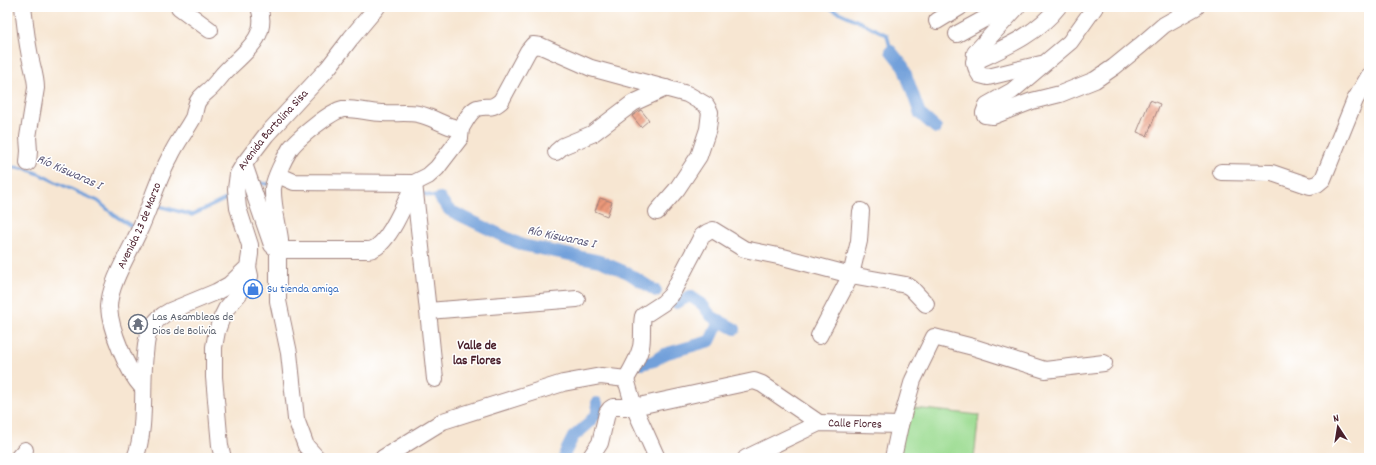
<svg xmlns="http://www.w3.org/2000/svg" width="1376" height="465" viewBox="0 0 1376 465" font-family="Dekko,sans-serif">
<defs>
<pattern id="building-hatch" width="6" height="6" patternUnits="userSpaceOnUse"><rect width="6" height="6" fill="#eb997a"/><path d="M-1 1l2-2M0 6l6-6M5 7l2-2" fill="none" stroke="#c07c64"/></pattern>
</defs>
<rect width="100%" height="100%" fill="#fff"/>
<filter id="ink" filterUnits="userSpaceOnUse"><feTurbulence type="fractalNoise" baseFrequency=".025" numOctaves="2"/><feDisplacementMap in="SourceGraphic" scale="8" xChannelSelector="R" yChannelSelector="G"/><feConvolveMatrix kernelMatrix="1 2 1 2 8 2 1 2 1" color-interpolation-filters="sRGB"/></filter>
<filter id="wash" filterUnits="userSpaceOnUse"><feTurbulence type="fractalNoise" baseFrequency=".012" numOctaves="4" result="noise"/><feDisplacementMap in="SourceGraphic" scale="16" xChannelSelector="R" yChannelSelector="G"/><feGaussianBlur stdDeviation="0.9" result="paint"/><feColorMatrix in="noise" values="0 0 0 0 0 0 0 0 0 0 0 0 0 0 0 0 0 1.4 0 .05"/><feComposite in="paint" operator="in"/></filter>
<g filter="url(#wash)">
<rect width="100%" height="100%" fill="#f7e6d2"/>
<path fill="#9cdc92" stroke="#737e5e" d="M905,407l74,8 -5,43h-75z"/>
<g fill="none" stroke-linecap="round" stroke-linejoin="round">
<path stroke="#72a0da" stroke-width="3.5" d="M827,7l29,13 31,15 4,16
M7,167l17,1 15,6 40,19 19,8 16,14 19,12h3
M259,183l9,1
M420,193l20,5
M159,206l33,9 34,-16"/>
<path stroke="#72a0da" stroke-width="12" d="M891,51l12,15 17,48 16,14
M440,198l9,12 73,35 78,16 28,12 28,18
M672,301l4,2 14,-7 12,8 9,12 24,13
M642,364l12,-3 10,-7 46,-13 7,-15 5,-4
M564,458l1,-5 8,-16 14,-12 10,-12v-10"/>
</g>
<g id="blocks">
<path fill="url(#building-hatch)" d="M1150,100l10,4 -13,32 -10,-4z
M641,110l8,10 -8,7 -9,-11z
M600,198l12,4 -5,14 -12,-5z"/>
</g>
</g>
<g filter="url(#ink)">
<use href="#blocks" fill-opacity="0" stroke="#a0827e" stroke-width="1"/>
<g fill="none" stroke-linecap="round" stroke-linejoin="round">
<defs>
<g id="minor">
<path d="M23,7c2,15 3,29 6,44 2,13 7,25 7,37l-8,49 1,14 -1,12"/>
<path d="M179,7l31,23"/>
<path d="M1017,7l-42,46c-1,9 0,15 5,22l8,2 53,-13"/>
<path d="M1095,7l-25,35 -58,49 -25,14 -3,8 1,2 8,1 39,-15 28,-7 35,-14 19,-13 27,-22 23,-20 32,-18"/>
<path d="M937,21l23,-14"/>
<path d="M957,34l49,-27"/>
<path d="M974,62c32,-15 62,-27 84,-55"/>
<path d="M556,152l7,-6 29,-12 41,-31 33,-15"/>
<path d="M244,164l28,81 6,5v51l11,52 7,66 10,27 11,12"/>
<path d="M1221,172l51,1 38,13 7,-2 6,-5 32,-79 14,-24"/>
<path d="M278,175l16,7 120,1 14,-7 9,-8 23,-30 1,-10"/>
<path d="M414,183l14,128 7,68"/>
<path d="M278,250l2,-5v-6c-2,-15 -8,-36 -7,-51 2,-11 11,-29 17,-39 7,-10 41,-38 53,-40 12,-1 26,4 39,4 12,1 24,-1 36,1 14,2 30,15 43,14 4,-6 9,-17 16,-20 12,-4 12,3 24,-7l27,-50 5,-6 8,1 50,22 96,26 19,11 4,7 -2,17 -9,27 -22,33 -20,23"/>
<path d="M278,250h86c3,0 7,0 9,-1 17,-7 34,-50 41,-66"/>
<path d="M428,311l149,-12"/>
<path d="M819,336l32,-61 8,-34 2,-30"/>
<path id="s1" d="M142,387c-15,-16 -32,-58 -33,-80 0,-22 20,-54 29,-74 12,-25 19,-53 33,-78 6,-13 15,-24 22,-37 2,-5 2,-12 5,-17 3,-5 9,-9 13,-13 4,-4 8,-9 12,-14 18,-20 47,-35 36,-67"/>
<path d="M18,458l7,-8"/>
<path id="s2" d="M135,458c12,-29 6,-72 10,-104 1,-8 1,-17 5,-24 4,-8 12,-15 20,-19l46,-19 13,-7 19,-18 2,-13v-9l-12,-37 -2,-19 2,-15 6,-10 22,-29 62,-67 23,-30 26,-31"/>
<path d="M223,458l-3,-12 -6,-69v-30l3,-16 5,-14 4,-8 22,-26 2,-7 -2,-9"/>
<path d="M383,458l60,-37 120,-38 38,-7 25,3"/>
<path d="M590,458l10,-15 7,-30 3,-4 3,-2h21l120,-26 8,3 57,39"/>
<path d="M657,458l-23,-51 -8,-28c6,-10 12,-20 15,-32 2,-10 0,-21 2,-31l20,-13 8,-8 31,-59 6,-4 5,-2 31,19 39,8 68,18 55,10 5,3 15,16"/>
<path id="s3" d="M746,458l73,-35 81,2"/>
<path d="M893,458l7,-33 13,-45 21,-43 39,10 72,23 59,-7"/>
</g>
</defs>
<use href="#minor" stroke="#a0827e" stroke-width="18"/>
<use href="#minor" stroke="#fff" stroke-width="16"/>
</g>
</g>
<defs>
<symbol id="shop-ring" viewBox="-11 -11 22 22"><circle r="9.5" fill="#fff" stroke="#3f7fe0" stroke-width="1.5"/><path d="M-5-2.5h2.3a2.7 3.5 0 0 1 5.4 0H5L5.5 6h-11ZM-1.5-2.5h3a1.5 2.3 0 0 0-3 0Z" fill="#3f7fe0"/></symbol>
<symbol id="temple-ring" viewBox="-11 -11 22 22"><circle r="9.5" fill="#fff" stroke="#6b7280" stroke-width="1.5"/><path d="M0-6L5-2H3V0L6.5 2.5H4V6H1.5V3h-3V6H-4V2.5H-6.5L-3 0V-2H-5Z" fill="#6b7280"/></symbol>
</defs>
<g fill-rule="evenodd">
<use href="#shop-ring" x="242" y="278" width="22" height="22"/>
<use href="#temple-ring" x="127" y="313" width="22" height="22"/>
</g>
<g text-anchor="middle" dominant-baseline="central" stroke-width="3" stroke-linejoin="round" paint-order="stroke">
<g font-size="12" fill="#4a1f2b" stroke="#fff">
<text stroke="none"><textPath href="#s2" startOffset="400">Avenida Bartolina Sisa</textPath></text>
<text stroke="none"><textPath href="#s1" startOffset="175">Avenida 23 de Marzo</textPath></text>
<text stroke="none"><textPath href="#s3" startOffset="117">Calle Flores</textPath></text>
</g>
<g font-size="12" fill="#366cbe" stroke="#fff" text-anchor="start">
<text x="267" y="289">Su tienda amiga</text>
</g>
<g font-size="12" fill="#5b616d" stroke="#fff" text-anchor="start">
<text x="152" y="317">Las Asambleas de<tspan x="152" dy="14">Dios de Bolivia</tspan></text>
</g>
<g font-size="13" font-style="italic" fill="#5c597a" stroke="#fff">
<text transform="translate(69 173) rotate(24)">Río Kiswaras I</text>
<text transform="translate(561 238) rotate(12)">Río Kiswaras I</text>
</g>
<g font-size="13" font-weight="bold" fill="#4a1f2b" stroke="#fff">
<text x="477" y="346">Valle de<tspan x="477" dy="15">las Flores</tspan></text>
</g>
</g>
<rect width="1376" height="465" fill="none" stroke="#fff" stroke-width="24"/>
<g transform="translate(1338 427) rotate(348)" stroke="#ffffff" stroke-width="3" paint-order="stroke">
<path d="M0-3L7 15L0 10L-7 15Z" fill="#4a1f2b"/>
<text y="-6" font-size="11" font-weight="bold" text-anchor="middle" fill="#4a1f2b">N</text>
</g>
</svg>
